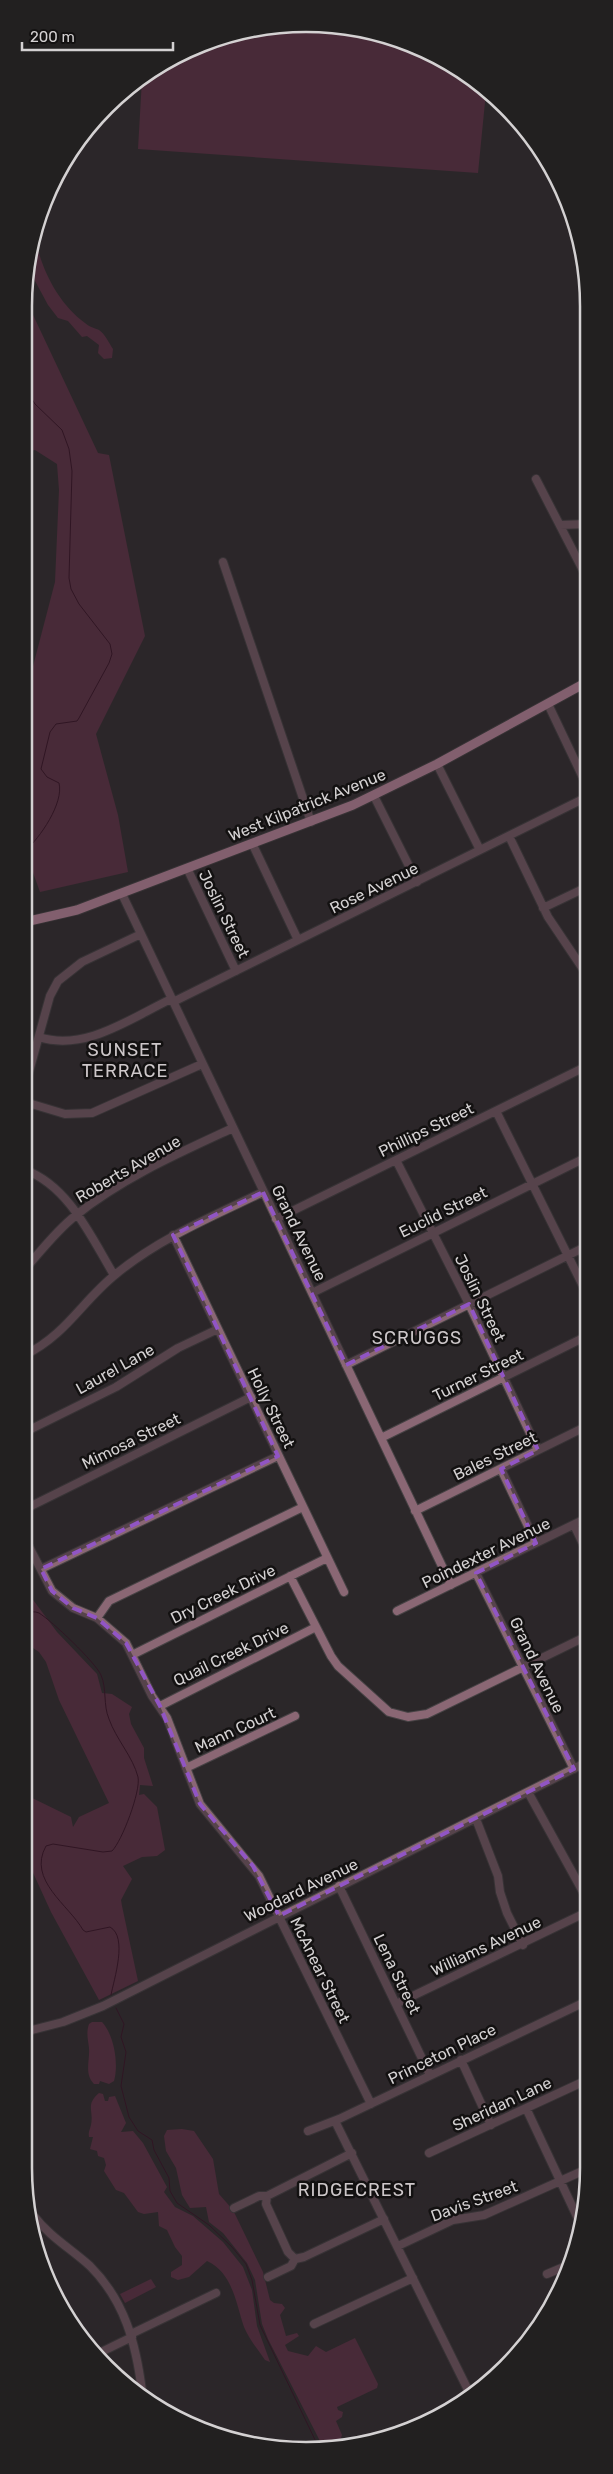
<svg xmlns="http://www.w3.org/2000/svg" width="613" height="2474" viewBox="0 0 613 2474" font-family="Rubik,sans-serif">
<rect width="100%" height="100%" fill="#2b2729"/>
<path fill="#6b2f49" d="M344,26l88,27 54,39 -8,81 -340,-24 4,-70 92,-46z
M36,241c6,30 23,63 49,82 4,4 10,5 14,7 6,4 10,13 14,19l-1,9 -8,1 -6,-6 1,-8 -12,-9 -5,1 -14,-16 -10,-3 -10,-13 -21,-39z
M26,300l72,153 11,2 36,181 -49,98 22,81 10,57 -88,20 -9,-25 -6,1 1,-175 29,-111 4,-92 -2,-26 -22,-14 -9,2z
M25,1589l32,43 40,42 5,19 10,1 20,13 -3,7 2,10 13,24v10l9,28 -13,-1 -1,10 5,-1 13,13 8,43 -8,6 -15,1 -19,9 9,13 -11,21 1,6 16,75 -39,19 -48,-88 -27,-59v-59l47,23 2,10 6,-10 30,-14 -50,-103 -13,-38 -7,-10 -15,-10z
M92,2022h10c12,13 17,42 12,59l-5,3 -9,-3 -1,3h-5c-10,-10 -4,-23 -5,-36 -1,-9 -3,-15 0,-24z
M99,2093l4,1 2,7h3l1,-4 6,-1 11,27 -5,9 12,-1 10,12 24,44 -3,5 11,15 18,9 30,26 20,25 9,23 5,36 13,36 -5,-2c-7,-10 -16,-21 -21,-33 -8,-23 -11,-54 -37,-66l-18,16 -11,3 -7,-3v-5l11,-7v-9l-7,-9 -8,-17 -8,-4 -1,-14 -14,2 -6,-2 -14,-19 -8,-3 -12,-19 2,-6 -2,-7 -6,-2 -1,-5 -7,-2 3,-12h-4c-1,-6 1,-7 2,-12 3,-15 -6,-20 8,-32z
M182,2129l12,2 19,28 6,35 14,16 30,62 7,28 4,3 8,1 3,4 -5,7 6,21 11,-3 2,3 -14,9 3,6 20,5 8,-10 10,6 29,-14 23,46 -1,4 -40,19 1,3 5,2 -1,5 -6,4 6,14 -3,8 -17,2 -54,-106 -6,-15 -7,-44 -8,-17 -24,-30 -14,-11 -3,-15 -16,1 -8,-13 -6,-27 -10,-17 -2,-15 3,-6z
M151,2279l5,8 -31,16 -5,-9z"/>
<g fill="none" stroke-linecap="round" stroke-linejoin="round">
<path stroke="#35021c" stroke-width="1" d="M25,851c15,-13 39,-48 34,-68l-12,-6 -6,-8 9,-37 6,-8 21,-3 2,-3 30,-55 3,-9 -2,-10 -31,-40 -8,-15 -2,-11 3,-107 -3,-22 -7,-19 -27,-26 -9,-14
M24,1612c5,0 11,-1 15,1 13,8 56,49 62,62 6,14 2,30 8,44 7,20 24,38 29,58 3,14 -16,64 -26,74l-9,1 -50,-8 -7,2c-19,34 23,59 37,84l3,2 24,-5c18,10 4,52 1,68
M116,2008l8,16 -3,13 5,15 -5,34 8,31 9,14 14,9 2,10 15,28 1,13 7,12 32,22 23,22 14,17 6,16 8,45 58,121"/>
<defs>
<path id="minor" d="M536,479l51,99
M560,525l27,-1
M223,562l88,260
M548,704l39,82
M437,764l43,86
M374,796l43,86
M509,836l39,81 39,58
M252,843l46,97
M187,868l49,103
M122,894l329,691
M543,908l44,-21
M173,1002l414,-205
M39,1037c46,15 92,-19 132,-38
M25,1086l25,-90 8,-15 24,-19 59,-28
M25,1102l40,12 27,-1 110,-49
M496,1111l91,183
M396,1160l73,144 69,146
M25,1170c44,16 66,67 89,105
M276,1219l311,-153
M173,1235l171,357
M25,1269c16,-18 31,-38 50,-53 47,-38 104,-63 158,-88
M312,1293l275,-136
M25,1355c42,-21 57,-54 91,-81 44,-36 97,-58 147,-82
M346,1365l241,-119
M25,1432l91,-45 62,-39 40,-19
M381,1438l206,-102
M501,1469l35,74
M25,1509l226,-112
M415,1511l172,-85
M574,1525l13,27
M25,1539l27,52 21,17 24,10 29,25 26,53 15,22 33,86 59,72 112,228
M41,1569l237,-113
M476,1573l98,196
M290,1576l41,80 7,10 51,46 19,5 19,-3 160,-78
M397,1611l190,-93
M97,1618l12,-17 194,-94
M132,1655l195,-97
M160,1706l156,-79
M186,1768l109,-52
M528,1792l59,107
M476,1819l22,57 2,16 7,21 16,32
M339,1886l91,189
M396,2004l191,-92
M24,2032l39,-10 40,-16 484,-244
M461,2060l30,65
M526,2108l54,115
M335,2121l136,275
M308,2131l31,-12 248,-118
M429,2153l158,-73
M267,2196l-1,8 22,48 7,7
M234,2208l25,-12h8l85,-43
M33,2215c17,22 37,33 57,51 35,35 46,78 52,125
M398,2246l55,-26 31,-5 103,-46
M547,2274l19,-8
M268,2277l23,-11 4,-7 9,-2 80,-38
M314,2324l99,-46
M131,2334l85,-41
M95,2355l37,-18"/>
<path id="major" d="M25,922l52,-12 276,-105 84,-41 150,-82"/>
</defs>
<use href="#minor" stroke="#464244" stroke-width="10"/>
<use href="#major" stroke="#464244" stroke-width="11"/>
<use href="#minor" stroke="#8a6774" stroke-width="8"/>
<use href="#major" stroke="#eca5c0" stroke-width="9"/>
</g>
<path d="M0 0H613V2474H0ZM263,1192l83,173 123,-61 69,146 -37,19 35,74 -60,30 98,196 -295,147 -26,-50 -53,-62 -40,-98 -34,-63 -29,-25 -24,-10 -21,-17 -11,-22 237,-113 -105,-221z" fill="#2b2729" fill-opacity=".55" fill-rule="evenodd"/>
<path fill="none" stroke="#9155c4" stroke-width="4" stroke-dasharray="10 6" stroke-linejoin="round" d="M263,1192l83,173 123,-61 69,146 -37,19 35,74 -60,30 98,196 -295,147 -26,-50 -53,-62 -40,-98 -34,-63 -29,-25 -24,-10 -21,-17 -11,-22 237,-113 -105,-221z"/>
<g text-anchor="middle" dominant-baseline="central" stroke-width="5" stroke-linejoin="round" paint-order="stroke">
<g font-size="16" fill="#d4d1d2" stroke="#131111">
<text transform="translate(307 805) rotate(-22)">West Kilpatrick Avenue</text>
<text transform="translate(374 888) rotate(-26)">Rose Avenue</text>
<text transform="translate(224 914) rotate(64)">Joslin Street</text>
<text transform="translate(426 1130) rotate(-26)">Phillips Street</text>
<text transform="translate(128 1169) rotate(-30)">Roberts Avenue</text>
<text transform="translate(443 1212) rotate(-26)">Euclid Street</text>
<text transform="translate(299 1233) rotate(64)">Grand Avenue</text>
<text transform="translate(480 1298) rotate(64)">Joslin Street</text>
<text transform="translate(115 1369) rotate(-29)">Laurel Lane</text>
<text transform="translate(478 1375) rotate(-26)">Turner Street</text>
<text transform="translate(271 1408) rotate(64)">Holly Street</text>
<text transform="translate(131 1441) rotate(-26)">Mimosa Street</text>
<text transform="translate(495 1456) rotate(-26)">Bales Street</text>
<text transform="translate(486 1553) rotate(-26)">Poindexter Avenue</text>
<text transform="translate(223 1594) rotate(-26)">Dry Creek Drive</text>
<text transform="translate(231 1654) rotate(-26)">Quail Creek Drive</text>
<text transform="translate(537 1665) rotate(64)">Grand Avenue</text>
<text transform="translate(235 1730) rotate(-25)">Mann Court</text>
<text transform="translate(301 1890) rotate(-26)">Woodard Avenue</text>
<text transform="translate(486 1946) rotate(-25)">Williams Avenue</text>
<text transform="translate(320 1970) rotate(64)">McAnear Street</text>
<text transform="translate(397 1974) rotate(64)">Lena Street</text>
<text transform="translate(442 2054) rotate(-26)">Princeton Place</text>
<text transform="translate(502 2104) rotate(-25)">Sheridan Lane</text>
<text transform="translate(474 2201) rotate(-20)">Davis Street</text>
</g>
<g font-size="18" letter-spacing="1" fill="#cdc7c9" stroke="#131111">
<text x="125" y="1050">SUNSET<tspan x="125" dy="21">TERRACE</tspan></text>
<text x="417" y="1338">SCRUGGS</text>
<text x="357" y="2190">RIDGECREST</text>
</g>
</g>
<path d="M0 0H613V2474H0ZM306 32H306A274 274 0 0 1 580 306V2168A274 274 0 0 1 306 2442H306A274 274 0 0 1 32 2168V306A274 274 0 0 1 306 32Z" fill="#222020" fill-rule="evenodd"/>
<path fill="none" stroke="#d4d1d2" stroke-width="2.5" d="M306 32H306A274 274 0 0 1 580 306V2168A274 274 0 0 1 306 2442H306A274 274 0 0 1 32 2168V306A274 274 0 0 1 306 32Z"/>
<path d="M22 42v8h151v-8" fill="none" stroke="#d4d1d2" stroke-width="2.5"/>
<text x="30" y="42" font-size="15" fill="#d4d1d2" stroke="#131111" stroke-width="4" paint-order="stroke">200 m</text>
</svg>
